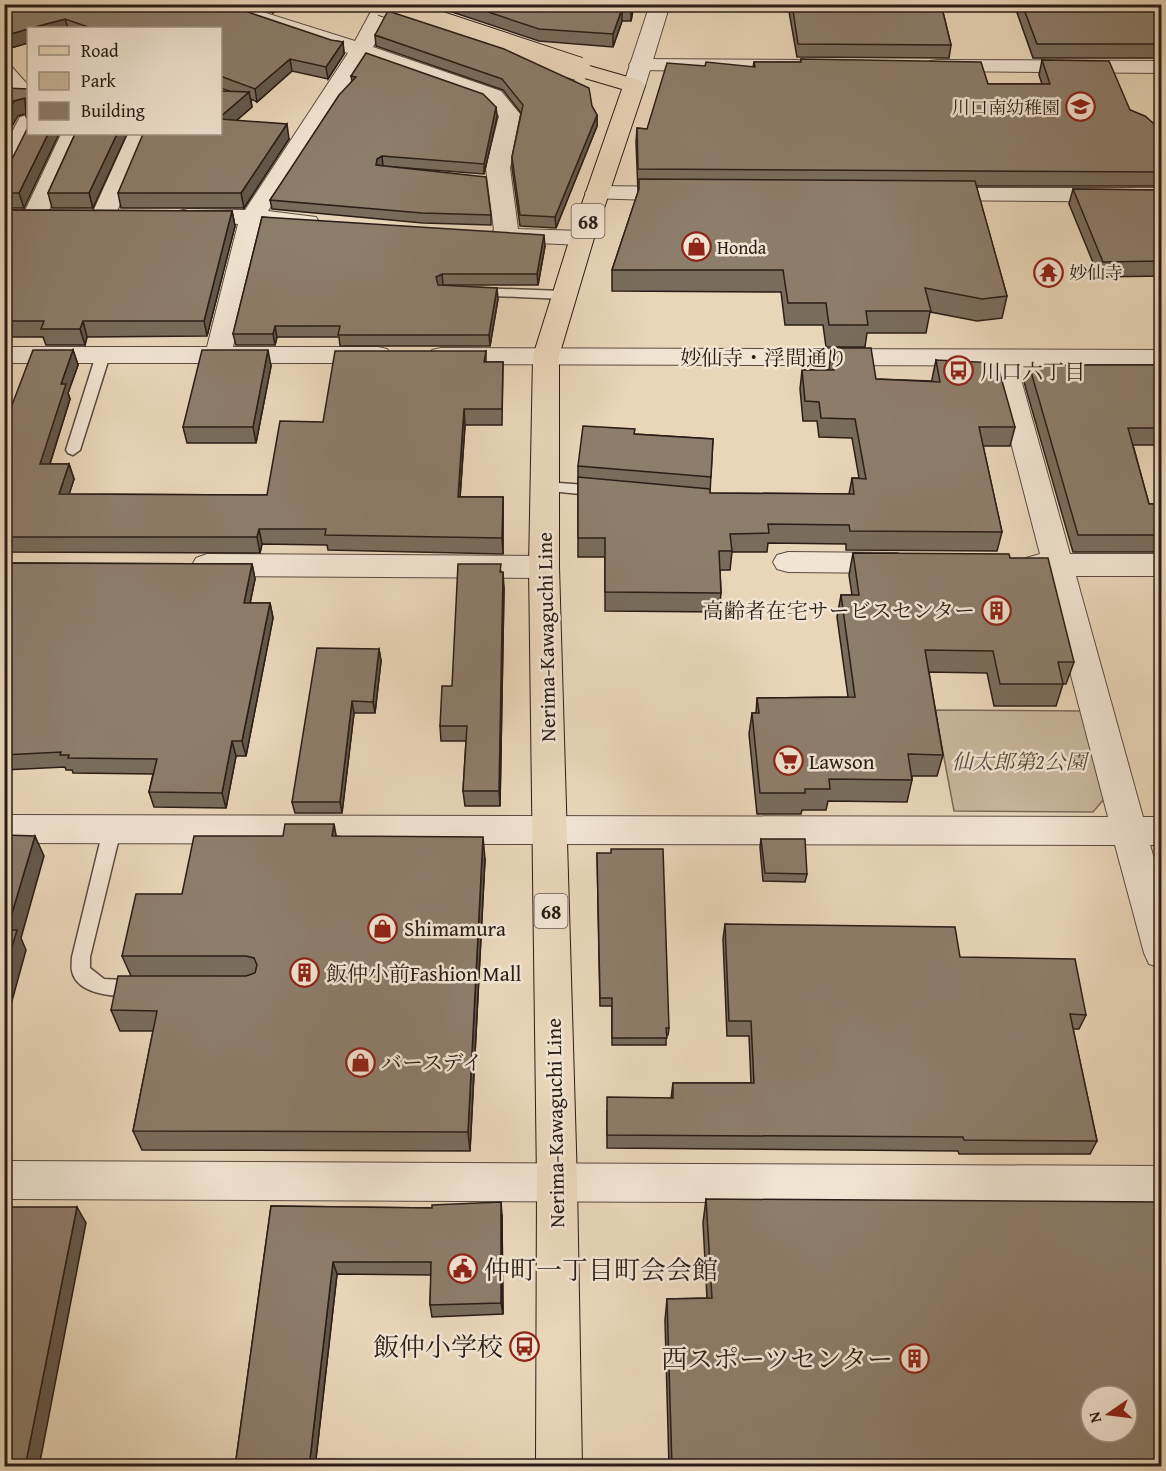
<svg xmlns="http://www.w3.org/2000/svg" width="1166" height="1471" viewBox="0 0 1166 1471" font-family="'Gentium Book Plus','Noto Serif JP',serif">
<rect width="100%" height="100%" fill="#e9d6b9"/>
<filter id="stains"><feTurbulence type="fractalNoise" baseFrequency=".00333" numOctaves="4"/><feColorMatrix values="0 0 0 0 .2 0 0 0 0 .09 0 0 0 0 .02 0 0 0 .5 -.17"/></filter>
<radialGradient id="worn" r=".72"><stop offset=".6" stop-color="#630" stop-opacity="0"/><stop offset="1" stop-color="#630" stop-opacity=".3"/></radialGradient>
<path fill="#c9b79d" stroke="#7a6a5a" stroke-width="1.5" d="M935,710l148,1 21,88 -11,13 -139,-1z"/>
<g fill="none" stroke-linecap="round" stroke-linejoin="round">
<defs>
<path id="service" d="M477,288l86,3 6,4 -6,4 -90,-4 -2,-3z
M103,351l7,4 -30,95 -7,5 -5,-2 -2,-3 30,-95z
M545,482l55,4 7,5 -7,5 -60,-6 -2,-3 2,-3z
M112,823l6,2 3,5 -31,127v11l14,11 40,2 2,6 -2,6c-19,6 -67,4 -72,-22 -1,-4 0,-10 0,-14l31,-127 3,-5z"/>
<path id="minor" d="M204,4h33l118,37 20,-37h21l-23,43 128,44 20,24 -11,53 8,61 64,2 9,2 3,5 -3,5 -9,2 -91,-4 -3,-5 6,-6 -8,-62 13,-52 -14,-15 -119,-42 -98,152 48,6 3,5 -3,5 -9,2 -45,-4 -31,130 -4,6 -9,2 -9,-2 -4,-6 33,-131 -59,-3 -3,-5 3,-5 9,-2 57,1 103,-157 -141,-45z
M640,59l157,1 8,1 3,5 -3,5 -8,1 -165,-2 -3,-5 3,-5z
M938,60l224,1v12l-232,-2 -3,-5 3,-5z
M4,66l8,1 16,18v14l-12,-1 -12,-13z
M28,115v19h6l-18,37 -4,5 -8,2v-31l16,-30z
M61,134h22l-37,83 -3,5 -9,2 -9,-2 -3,-5z
M128,134h22l-35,82 -3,5 -9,2 -9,-2 -3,-5z
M597,186l86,1 8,2 4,5 -4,5 -8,2 -94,-3 -4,-5 4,-5z
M935,188h227v14l-235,-2 -4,-5 4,-5z
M1002,350l9,2 4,6 55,196h92v22h-86l67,241h19v28h-12l12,40v83l-13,-4 -5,-11 -29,-108 -1111,-2v-28l1104,2 -63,-241 -19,-4 -4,-7 4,-7 14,-4 -51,-196 4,-6z
M788,552l108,1 11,3 4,7 -4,7 -11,3 -108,-1 -11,-3 -4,-7 4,-7z
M207,554l337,2 11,4 4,7 -4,7 -11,4 -337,-2 -11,-4 -4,-7 4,-7z"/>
<path id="tertiary" d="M650,4h20l-25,82 -3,5h-16l-3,-5z
M4,347h374l9,2 4,6 -4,6 -9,2h-374z
M441,348l721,2v16l-721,-2 -9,-2 -4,-6 4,-6z
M4,1161l1158,5v38l-1158,-5z"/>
<path id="primary" d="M579,63l63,18 3,5 -51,152 -35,118v211l18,616 5,283h-46l1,-283 -8,-616 4,-211 37,-118 52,-149 -51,-15 -3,-5 3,-5z"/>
</defs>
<use href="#service" stroke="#5a4b40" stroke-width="3"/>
<use href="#minor" stroke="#5a4b40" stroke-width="2"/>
<use href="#tertiary" stroke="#5a4b40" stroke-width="2"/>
<use href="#primary" stroke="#2a1d17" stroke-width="2"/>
<use href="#service" fill="#f1e4d2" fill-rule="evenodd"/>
<use href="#minor" fill="#f1e4d2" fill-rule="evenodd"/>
<use href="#tertiary" fill="#f1e4d2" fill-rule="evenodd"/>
<use href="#primary" fill="#e9d6b9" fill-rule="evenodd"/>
<defs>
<path id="primary-bridge" d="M382,4l197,65"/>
</defs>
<use href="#primary-bridge" stroke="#2a1d17" stroke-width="25" stroke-linecap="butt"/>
<use href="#primary-bridge" stroke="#e9d6b9" stroke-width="23"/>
</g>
<path fill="#796c5c" stroke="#2a1d17" stroke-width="1.5" d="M4,4l339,38 1,12 -16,25 -36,-8 -35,31 -6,-3 1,8 -15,13 52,19 -45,69h-123l-3,-15 111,-102 -9,-3v-60h-192v15l-24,7z
M246,4h40l-13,9z
M428,4h206l-3,17h-9l-9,26 -74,-6z
M785,4h156l10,41 -2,13 -152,-1 -9,-51z
M1014,4h147v54h-128z
M375,35l217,71 5,9v11l-41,102 -36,-2 -8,-58v-11l9,-44 -18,-23 -127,-44z
M801,59l187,25h54l-3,-9 3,-15 111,63h8v63h-185l31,110 -5,22 -25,3 -47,-9 -4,21h-59l-2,14h-39l-3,-22h-38l-4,-33 -169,-1v-21l26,-78 -2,-50 1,-14 10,1 58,-63 48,1 1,-5h47z
M351,76l145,31 1,10 -13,57 -90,-7 97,48v10l-68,-2 -151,-14 -2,-9 82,-119z
M75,134l18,74h-41l-4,-15z
M13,157l11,51h-20v-44l4,-1z
M1073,189l88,1v86l-62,1 -30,-73z
M4,210l228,1 3,15 -28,110 -120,1 -2,8h-39l-3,-8h-39z
M262,217l283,29 -7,39h-96l56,14 -8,47h-150l-1,-9h-62l-2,8h-39l-3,-11z
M831,348l45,31 56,2v-2l4,-19 79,67 -5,19h-27l19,86 -5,19 -151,-1v-6l-78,-1 -1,9h-35l-2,18h-10l1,23 -2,19 -114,-1v-54h-27v-91l56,-32 79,5 -3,54 139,1 3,-16h7l-7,-40 -33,-1 -2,-16h-14l-3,-32 2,-19h27z
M73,350l5,15 -10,28 2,6 -20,65h19l5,15 -5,15 198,1 56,-73 163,-71v11h17l-1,63h-37l-5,72h43v57l-175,-4 -1,-5 -65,-1 -2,9 -256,-1v-126z
M1029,365h132v80h-28l16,59h12v48h-88l-49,-170z
M271,366l-15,77h-69l-4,-16z
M853,553l157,5 64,104 -8,22h-3l-7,22h-62l-7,-33 -58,-1 14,83 -6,21h-25v4l-5,22 -79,-1 -2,9h-24l-1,4h-44l-8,-80 3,-21h4l1,-15 91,-1 -11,-80 4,-22h11l-3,-20z
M4,563l248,1 3,15 -5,24h20l3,15 -27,138h-10l-10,52 -72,-1 -5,-15 4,-18 -80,-1 -1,-3h-6l-1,-3 -61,3z
M501,572l3,16 -4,218h-35l-2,-15 3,-50h-25l-1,-15 12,-40z
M379,649l2,12 -6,52h-21l-12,100h-47l-3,-11z
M336,836l149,23 -15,292 -328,-1 -9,-19 20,-100h-33l-9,-21 20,-34 -9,-20 60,-62z
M761,839l46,35 -2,8 -42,-1 -3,-34z
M597,853l72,175 -1,7h-2v10h-54v-39h-12z
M725,924l235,33 126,58 -7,14h-6l24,112 -7,13h-131l-1,-3 -351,-3v-37l64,-13 2,-15h78l-2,-47h-22l-4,-97z
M706,1199l455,268h-492l-4,-147 2,-21 40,-1 -4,-75z
M271,1206l161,2 70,7 1,99 -71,3 -2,-12 1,-30 -94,-1 -21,185 -81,8z"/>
<path fill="#63584b" stroke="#2a1d17" stroke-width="1.5" d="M272,4h14l-13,9z
M632,4h2l-3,17v-12z
M622,9v12l-9,26v-13z
M65,19l3,9h-37z
M28,29v14l-24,7v-14z
M343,42l1,12 -16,25 -2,-12z
M290,59l2,12 -35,31 -2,-13z
M249,92l3,15 -31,27 -1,-17z
M25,98l3,15 -10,3 -14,25v-23l10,-17z
M496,107l1,10 -13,57v-10z
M597,115v11l-41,102 -1,-11z
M287,124l2,15 -45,69 -3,-15z
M48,134h11l-35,74 -5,-15z
M117,134h10l-34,74 -4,-15z
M382,156l1,10 -7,-1 1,-6z
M232,211l3,15 -28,110 -3,-15z
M544,235l1,11 -7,39 -1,-11z
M442,274l1,11 -6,3 -1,-11z
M497,288l1,11 -8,47 -1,-11z
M83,321l4,16 -2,8 -5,-16z
M275,326l2,11 -2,8 -2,-11z
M73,350l5,15 -10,28 2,6 -25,80 -5,-15 21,-80z
M268,350l3,16 -15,77 -3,-16z
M464,409l1,16 -6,88 -1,-16z
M69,464l5,15 -10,31 -5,-16z
M503,497v57l-1,-16z
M259,529l3,15 -2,9 -3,-16z
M252,564l3,15 -8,39 -3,-15z
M503,572l1,16 -4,218 -1,-15z
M270,603l3,15 -27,138 -4,-15z
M379,649l2,12 -6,52 -2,-11z
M352,701l2,12 -12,100 -2,-11z
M232,741l4,15 -10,52 -4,-15z
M334,824l4,22 -6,-10z
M35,836l9,20 -23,82 5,12 -22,80v-56l3,-44z
M483,837l2,22 -15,292 -2,-19z
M501,1202l1,13 1,99 -2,-11z
M77,1207l9,16 -47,244h-14z
M333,1262l4,12 -22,193 -5,-8z"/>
<path fill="#8d7d6b" stroke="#2a1d17" stroke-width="1.5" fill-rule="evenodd" d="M4,4h220l107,36 12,2 -17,25 -36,-8 -35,30 -35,-13v-48h-129l-26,-9 -34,9h-3v1l-24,7z
M464,4h168l-1,5h-9l-9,25 -74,-5z
M792,4h149l10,41 -153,-1z
M1022,4h139v40h-124z
M388,11l116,38 85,39 3,18 5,9 -42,102 -35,-2 -8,-58 11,-52 -21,-26 -127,-44z
M366,53l117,41 13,13 -12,57 -102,-8 -5,3 -1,6 110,12 5,38 -69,-2 -152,-13 69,-105 17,-18 -5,-1z
M801,59l180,3 7,22h62l-8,-24 67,1 21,49 15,6 8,7h8v49l-523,-3 -1,-41 10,1 20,-66 38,3 1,-4 49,5 -1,-5h47z
M4,88l24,1v29l-2,-1 -1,-19 -11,3 -10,17z
M220,91l29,1 -29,25z
M220,119l67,5 -46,69h-123l25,-59h77z
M28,127v7h20l-29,59h-15v-29l4,-1 5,-6z
M75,134h42l-28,59h-41z
M639,179l336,2 32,115 -25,3 -57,-11 6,23h-65l2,14h-39l-3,-22h-38l-5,-33h-171l27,-81z
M1073,189l88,1v71l-58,1z
M4,210l228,1 -28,110h-121l-3,8h-39l3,-8h-40z
M262,217l282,18 -7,39h-95l-6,3 2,8 59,3 -8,47h-151l2,-9h-65l-2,8h-40z
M831,348h40l5,31 64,3 -4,-22 61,3 18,64h-36l23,105 -152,-1 -1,-6 -81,-1 1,9 -39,1 2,17h-13l2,42 -116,-1v-54h-27v-61l132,12v4l144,1 -2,-16 14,1 -11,-60 -34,-1 -2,-16 -14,-1 -3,-31h32z
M33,350h40l-12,34h5l-26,80h29l-10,30 208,1 13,-74 43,1 12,-71h151l-2,11h19l-1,47h-38l-6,88h45l-1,41 -177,-3 1,-6h-67l-2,8h-253v-111z
M202,350h66l-15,77h-70z
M1029,365h132v63h-33l21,76h12v31h-83z
M583,426l52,3 -1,5 79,5 -2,38 -133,-11z
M853,553l156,1 1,4h38l26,104h-16l5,22h-63l-7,-33 -68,-1 18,105 -35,-1 4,26 -83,-1 1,10h-25v4h-45l-8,-80h7l-2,-15 98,-1 -14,-102h18z
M4,563l248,1 -8,39h26l-28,138h-10l-10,52 -73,-1 8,-33 -89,-1 1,-3h-9l1,-3 -57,3z
M458,564h43l-1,8h3l-4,219h-36l4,-65h-27l2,-40h10z
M317,648l62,1 -6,53 -21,-1 -12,101h-48z
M285,824h49l-2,12 151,1 -15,295 -335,-1 24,-120 -46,-1 7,-34h128l9,-3 2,-8 -3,-7 -8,-2h-124l14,-62h46l12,-58h89z
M4,835l31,1 -28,94h10l-13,44z
M761,839h44l2,35 -42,-1z
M611,849h52l6,179h-3l1,10h-55v-40h-12l-3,-145h14z
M725,924l230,3 5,30 115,2 11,56 -16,-1 27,127 -133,-1 -1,-3 -356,-2v-38l66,1v-15h81l-3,-62h-22z
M706,1199l455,3v265h-489l-5,-168 45,-1zM1091,1396h36v36h-36z
M501,1202v101l-71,2 1,-43h-98l-23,197 150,2 -1,6h-224l36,-261 161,2v-3z
M4,1207h73l-52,260h-21z"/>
<defs>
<symbol id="school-ring" viewBox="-11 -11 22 22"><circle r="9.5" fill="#f1e4d2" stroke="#8f2418" stroke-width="1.5"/><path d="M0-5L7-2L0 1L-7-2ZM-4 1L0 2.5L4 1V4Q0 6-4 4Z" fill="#8f2418"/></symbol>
<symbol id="shop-ring" viewBox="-11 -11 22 22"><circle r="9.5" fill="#f1e4d2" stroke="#8f2418" stroke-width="1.5"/><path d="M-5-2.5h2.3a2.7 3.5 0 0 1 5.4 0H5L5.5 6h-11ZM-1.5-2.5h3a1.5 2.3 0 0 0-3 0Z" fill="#8f2418"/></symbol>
<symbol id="temple-ring" viewBox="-11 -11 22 22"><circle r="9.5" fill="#f1e4d2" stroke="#8f2418" stroke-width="1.5"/><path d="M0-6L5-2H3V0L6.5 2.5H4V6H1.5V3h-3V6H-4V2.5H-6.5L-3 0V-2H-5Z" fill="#8f2418"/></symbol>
<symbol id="bus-ring" viewBox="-11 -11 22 22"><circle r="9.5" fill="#f1e4d2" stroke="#8f2418" stroke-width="1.5"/><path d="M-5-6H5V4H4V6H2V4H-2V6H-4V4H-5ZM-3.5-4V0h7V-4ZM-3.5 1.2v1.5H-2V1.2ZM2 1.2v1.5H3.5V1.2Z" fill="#8f2418"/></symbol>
<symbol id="building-ring" viewBox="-11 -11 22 22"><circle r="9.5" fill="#f1e4d2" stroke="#8f2418" stroke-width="1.5"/><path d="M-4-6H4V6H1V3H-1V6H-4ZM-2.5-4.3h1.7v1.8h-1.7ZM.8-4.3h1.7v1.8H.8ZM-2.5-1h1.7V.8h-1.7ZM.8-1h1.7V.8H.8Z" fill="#8f2418"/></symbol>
<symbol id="supermarket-ring" viewBox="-11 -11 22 22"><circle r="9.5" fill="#f1e4d2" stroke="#8f2418" stroke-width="1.5"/><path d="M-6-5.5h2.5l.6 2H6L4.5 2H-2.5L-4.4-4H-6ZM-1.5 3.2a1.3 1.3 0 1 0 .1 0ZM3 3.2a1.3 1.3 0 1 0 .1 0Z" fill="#8f2418"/></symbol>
<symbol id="civic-ring" viewBox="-11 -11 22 22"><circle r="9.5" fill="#f1e4d2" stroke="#8f2418" stroke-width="1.5"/><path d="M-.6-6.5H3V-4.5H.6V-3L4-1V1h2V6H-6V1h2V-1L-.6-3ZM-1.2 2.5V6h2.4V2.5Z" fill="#8f2418"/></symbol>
</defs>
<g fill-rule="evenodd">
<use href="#school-ring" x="1064" y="90" width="33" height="33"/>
<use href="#shop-ring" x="680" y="230" width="33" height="33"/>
<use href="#temple-ring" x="1032" y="256" width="33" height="33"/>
<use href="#bus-ring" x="942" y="354" width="33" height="33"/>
<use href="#building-ring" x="980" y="594" width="33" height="33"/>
<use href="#supermarket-ring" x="772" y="744" width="33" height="33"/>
<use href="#shop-ring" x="366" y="912" width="33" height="33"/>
<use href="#building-ring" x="288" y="956" width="33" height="33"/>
<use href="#shop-ring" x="344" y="1046" width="33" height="33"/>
<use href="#civic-ring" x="446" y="1252" width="33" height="33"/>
<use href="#bus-ring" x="508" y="1330" width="33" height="33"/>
<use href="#building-ring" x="898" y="1342" width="33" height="33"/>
</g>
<g text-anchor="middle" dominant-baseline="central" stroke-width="5" stroke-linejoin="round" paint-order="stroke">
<g font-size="18" fill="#2a1d17" stroke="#f1e4d2" text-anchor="start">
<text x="1060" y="107" text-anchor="end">川口南幼稚園</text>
<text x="717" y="247">Honda</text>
<text x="1069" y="272">妙仙寺</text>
</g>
<g fill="#f1e4d2" stroke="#66594f" stroke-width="1.5">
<rect x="571.5" y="204" width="33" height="34" rx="4.5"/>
<rect x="534.5" y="894" width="33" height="34" rx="4.5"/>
</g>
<g font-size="20" font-weight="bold" fill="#2a1d17">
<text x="588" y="221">68</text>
<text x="551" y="911">68</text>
</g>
<g font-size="21" fill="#2a1d17" stroke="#f1e4d2">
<text x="764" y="357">妙仙寺・浮間通り</text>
<text transform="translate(546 637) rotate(-91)">Nerima-Kawaguchi Line</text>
<text transform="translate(555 1123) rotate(-91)">Nerima-Kawaguchi Line</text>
</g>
<g font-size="21" fill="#2a1d17" stroke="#f1e4d2" text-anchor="start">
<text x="980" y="371">川口六丁目</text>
<text x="975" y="610" text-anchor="end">高齢者在宅サービスセンター</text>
<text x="809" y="761">Lawson</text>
<text x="404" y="928">Shimamura</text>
<text x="326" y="973">飯仲小前Fashion Mall</text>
<text x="381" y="1062">バースデイ</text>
</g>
<g font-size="21" font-style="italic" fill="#5a4b3f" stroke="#f1e4d2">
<text x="1019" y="761">仙太郎第2公園</text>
</g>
<g font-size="26" fill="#2a1d17" stroke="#f1e4d2" text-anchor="end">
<text x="484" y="1269" text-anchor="start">仲町一丁目町会会館</text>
<text x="503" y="1346">飯仲小学校</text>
<text x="893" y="1358">西スポーツセンター</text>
</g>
</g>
<rect width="1166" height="1471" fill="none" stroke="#e9d6b9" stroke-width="24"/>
<rect x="6" y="6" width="1154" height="1459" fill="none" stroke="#2a1d17" stroke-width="3"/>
<rect x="12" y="12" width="1142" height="1447" fill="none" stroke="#2a1d17" stroke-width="1.5"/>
<rect x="27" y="27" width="195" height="108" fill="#f1e4d2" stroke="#a19487" stroke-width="1.5"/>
<rect x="39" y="46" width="30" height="9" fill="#e9d6b9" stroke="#a19487" stroke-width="1.5"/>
<text x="81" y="57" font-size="18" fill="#2a1d17">Road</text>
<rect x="39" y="72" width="30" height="18" fill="#c9b79d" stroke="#a19487" stroke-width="1.5"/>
<text x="81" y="87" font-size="18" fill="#2a1d17">Park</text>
<rect x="39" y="102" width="30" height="18" fill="#8d7d6b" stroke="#a19487" stroke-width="1.5"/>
<text x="81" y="117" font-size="18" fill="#2a1d17">Building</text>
<g transform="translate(1109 1414) rotate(256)"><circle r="28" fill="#f1e4d2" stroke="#a19487" stroke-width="1.5"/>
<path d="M0-4.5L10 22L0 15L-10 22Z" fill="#8f2418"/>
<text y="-9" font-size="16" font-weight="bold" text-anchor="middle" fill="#2a1d17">N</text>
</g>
<rect width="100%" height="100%" filter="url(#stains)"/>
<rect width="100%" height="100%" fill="url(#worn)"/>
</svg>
